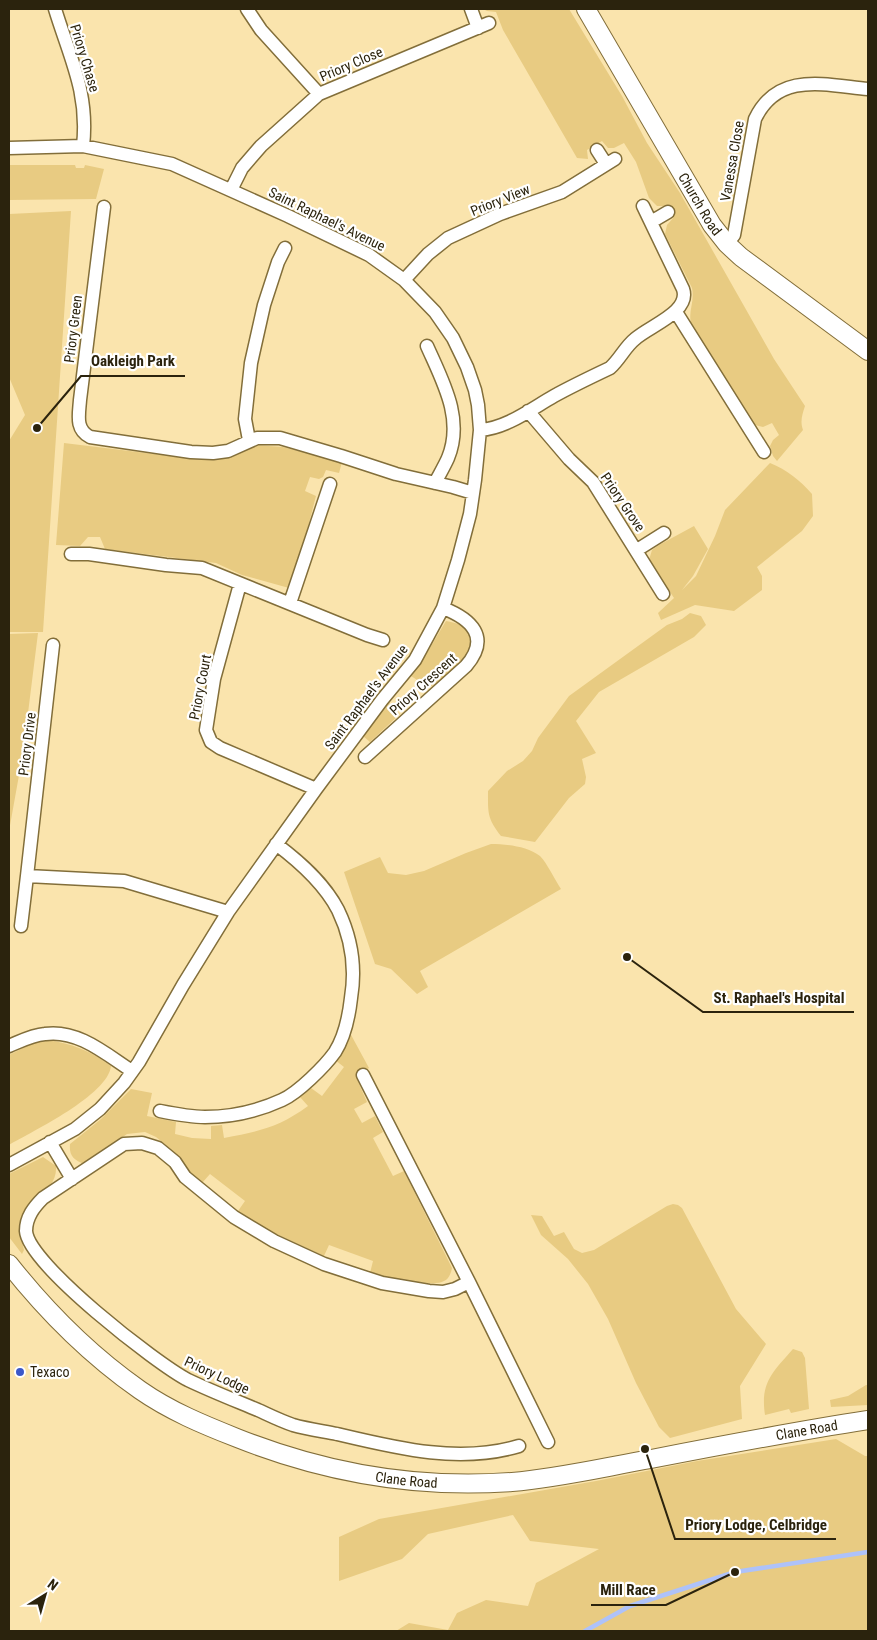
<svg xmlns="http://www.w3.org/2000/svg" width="877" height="1640" viewBox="0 0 877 1640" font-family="'Roboto Condensed',sans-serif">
<rect width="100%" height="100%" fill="#fae4ad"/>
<path fill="#e8cb82" d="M483,9h86l53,87 25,47 33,50 94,166 31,47c-3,9 -5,16 -2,24l-26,31 -4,-5 -3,-10 3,-6 6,-5 -7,-12 -9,4 -8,-2 -4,-4 -60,-98c-3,-12 4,-22 1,-35l-27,-54 2,-9 7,-8 -6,-11h-11l-8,-8 -13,-36 -12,-19 -10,5h-6l-6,-7 -15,9 1,9 -11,-1 -74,-128 -7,-18 -9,-1z
M9,165h66l1,3h8l1,-3 19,4 -8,30 -87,1z
M71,211l-28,421h-34v-191l16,-26 -16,-38v-163z
M64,443l131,16 42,-4 16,-10 30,2 59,15 -3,11 -13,-3 -3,7 -4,2 -9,-2 -5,14 11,5 -8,31 -19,61 -47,-13 -26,-12 -111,-14 -5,-12h-12l-8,9 -24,-1z
M770,463c17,7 30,17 42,31l1,22 -11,15 -45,36 5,9v14l-28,21 -39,-6 -34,15 -3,-7 16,-15 -25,-38 3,-10 7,-5 35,-19 14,23 -15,27 -11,14 14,-14 19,-40 10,-26z
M690,613l11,3 5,9 -12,12 -95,55 -23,29 20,32 -14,6 4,18 -1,7 -16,14 -34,44 -34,-6c-14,-18 -13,-23 -13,-45l19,-20 16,-10 9,-10 6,-13 31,-42 98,-71 15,-6z
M446,621c5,1 11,2 15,4 25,12 0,37 -11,47 -7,6 -13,13 -22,15l-17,-11 11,-15z
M38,633l-15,120 -14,78v-197z
M389,703l11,11 -30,28 -7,-6z
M491,844c15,0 36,2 49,12 7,7 15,24 21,33l-141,82 8,16 -11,7 -26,-25 -16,-5 -31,-92 36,-15 8,16 18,2 18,-4 42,-18z
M350,1033l19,35 -13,9 11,25 -13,7 8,14 13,-7 8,16 -10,6 20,38 11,-5 48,97c-1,5 -3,11 -8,13 -11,7 -60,-5 -74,-8l3,-12 -44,-16 -5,11 -65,-30 -21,-15 7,-10 -35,-27 -8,9 -19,-17 -17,-21 -10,-8 -11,-5 -18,2 -43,30c-11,-4 -15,-9 -14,-20l31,-25 30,-30 21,4 -5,23 29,6 -1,12 17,4 19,1v-13l11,-1 2,13c35,-7 54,-10 84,-32l-8,-9 11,-9 11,8 22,-29 -9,-7z
M46,1040c25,3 45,11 65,26 -3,29 -78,65 -102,79v-90l22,-11z
M43,1157l13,9c2,31 -39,30 -36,69 1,5 3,10 4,15l-2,4 -13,-17v-63z
M673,1204l5,1 4,3 54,101 30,35 -26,42 2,33 -72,19 -11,-11 -23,-44 -28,-64 -20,-35 -20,-25 -27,-24 -10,-20 11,1 12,20 10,-4 10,17 8,4 12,-3 73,-44z
M793,1349l9,3 3,6 4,51 -18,4 -2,-4 -24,6c-5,-33 8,-43 28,-66z
M866,1385h2v20l-37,2 -1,-7 18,-4z
M836,1439l29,17h3v175h-472l13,-8 39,7 9,-17 29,-13 42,6 8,-23 63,-34 -69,-8 -17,-26 -85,19 -26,25 -63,22v-44l40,-18 217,-38 101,-20z"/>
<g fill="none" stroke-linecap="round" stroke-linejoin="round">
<path stroke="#aec2f9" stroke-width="4.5" d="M585,1631l45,-25 105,-34 133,-20"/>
<defs>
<path id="street" d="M55,9c15,49 34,84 28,137
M247,9l14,21 58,64
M471,9l7,19
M9,148l74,-2 89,18 116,52 81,39 35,25 31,32 18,26 14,29 8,23 3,15 2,25 -5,50 -5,34 -12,46 -15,48 -28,52 -33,40 -66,89 -88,123 -45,73 -44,77 -15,21 -24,26 -25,20 -66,36
M597,150l9,14
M231,190l11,-22 19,-22 58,-52 170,-71
M104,207l-24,193c-1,15 -5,29 10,37l101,15 22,1 15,-2 29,-13h23l61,18 55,18 57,13 20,6
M651,222l17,-10
M727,244l7,-9 21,-116c23,-48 70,-34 113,-30
M404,280l24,-26 20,-16 52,-24 62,-22 53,-33
M676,312l88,140
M427,346c16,36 37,73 21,112 -4,9 -9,17 -13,25
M528,411l41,48 24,23 70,112
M480,430c27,-2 51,-21 74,-34 18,-10 37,-19 56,-28 10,-9 15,-21 25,-29 14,-13 56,-27 48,-50l-40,-83
M249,440l-4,-21 6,-56 13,-58 14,-43 7,-14
M637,550l27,-17
M71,554h18l77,11 36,3 165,67 16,5
M240,584l-26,95 -8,51 5,12 9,6 96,41
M290,603l40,-119
M365,757l101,-91c25,-29 5,-47 -23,-58
M27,876l26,-231
M21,926l6,-50 97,5 104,31
M9,1046c12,-5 23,-11 36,-12 33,-5 62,21 87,37
M363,1075l106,207 79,160
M160,1111c15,3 30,6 45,6 26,0 53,-6 77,-17 16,-7 43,-34 53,-48 10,-16 14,-36 16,-54 5,-30 0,-61 -13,-88 -14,-27 -38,-48 -62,-66
M50,1142l22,37
M469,1282l-14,7 -12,3 -14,-1 -47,-8 -58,-19 -50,-23 -40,-24 -49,-40 -10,-15 -17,-14 -16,-5 -18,1 -81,54c-9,9 -17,19 -17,33 2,33 131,133 162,149 23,11 46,20 70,30 11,5 23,11 35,15 14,4 29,6 44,9 59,14 122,30 182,12"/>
<g id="secondary">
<path id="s1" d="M586,9l126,216 15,19 14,13 127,94"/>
<path id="s2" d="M9,1264c38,48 81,91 131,126 30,21 64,35 97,48 88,35 180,51 275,44 47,-4 93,-15 139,-23 72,-14 145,-28 217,-39"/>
</g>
</defs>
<use href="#street" stroke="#826e3a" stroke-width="15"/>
<use href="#secondary" stroke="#826e3a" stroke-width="20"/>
<use href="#street" stroke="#fff" stroke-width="12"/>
<use href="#secondary" stroke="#fff" stroke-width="18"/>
</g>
<circle fill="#3b57c9" stroke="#fff" stroke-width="2" cx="20" cy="1372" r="5"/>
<g text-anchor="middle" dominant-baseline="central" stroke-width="4.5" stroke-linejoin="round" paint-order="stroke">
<g font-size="14" fill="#2b230d" stroke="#fff">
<text transform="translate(85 58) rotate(73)">Priory Chase</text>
<text transform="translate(351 64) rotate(-23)">Priory Close</text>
<text transform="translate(732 161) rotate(-80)">Vanessa Close</text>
<text transform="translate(500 200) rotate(-22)">Priory View</text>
<text stroke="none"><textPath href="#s1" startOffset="226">Church Road</textPath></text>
<text transform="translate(327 219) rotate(26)">Saint Raphael's Avenue</text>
<text transform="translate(73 329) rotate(-83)">Priory Green</text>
<text transform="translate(623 502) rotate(56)">Priory Grove</text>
<text transform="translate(423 684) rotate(-42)">Priory Crescent</text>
<text transform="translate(200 687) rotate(-79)">Priory Court</text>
<text transform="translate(366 697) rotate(-53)">Saint Raphael's Avenue</text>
<text transform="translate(27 744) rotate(-83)">Priory Drive</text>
<text transform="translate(217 1375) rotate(25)">Priory Lodge</text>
<text stroke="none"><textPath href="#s2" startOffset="871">Clane Road</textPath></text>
<text stroke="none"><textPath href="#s2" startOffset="466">Clane Road</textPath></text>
</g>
<g font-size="14" fill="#2b230d" stroke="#fff" text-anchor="start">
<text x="30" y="1372">Texaco</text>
</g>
</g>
<path fill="none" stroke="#2b230d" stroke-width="2" d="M37 428L81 376H185M627 957L703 1012H854M645 1449L675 1539H836M735 1572L666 1605H591"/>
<g fill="#2b230d" stroke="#fff" stroke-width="2">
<circle cx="37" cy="428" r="5"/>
<circle cx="627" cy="957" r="5"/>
<circle cx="645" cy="1449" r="5"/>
<circle cx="735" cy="1572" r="5"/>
</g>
<g font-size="15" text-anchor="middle" font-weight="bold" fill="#2b230d" stroke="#fff" stroke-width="4.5" stroke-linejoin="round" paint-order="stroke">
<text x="133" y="366">Oakleigh Park</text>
<text x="779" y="1003">St. Raphael's Hospital</text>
<text x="756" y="1530">Priory Lodge, Celbridge</text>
<text x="628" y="1595">Mill Race</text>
</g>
<rect width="877" height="1640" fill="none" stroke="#2b230d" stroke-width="20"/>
<g transform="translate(45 1595) rotate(37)" stroke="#ffffff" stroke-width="4" paint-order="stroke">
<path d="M0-4L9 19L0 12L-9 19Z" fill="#2b230d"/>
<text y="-8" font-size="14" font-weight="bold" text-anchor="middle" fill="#2b230d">N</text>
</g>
</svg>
